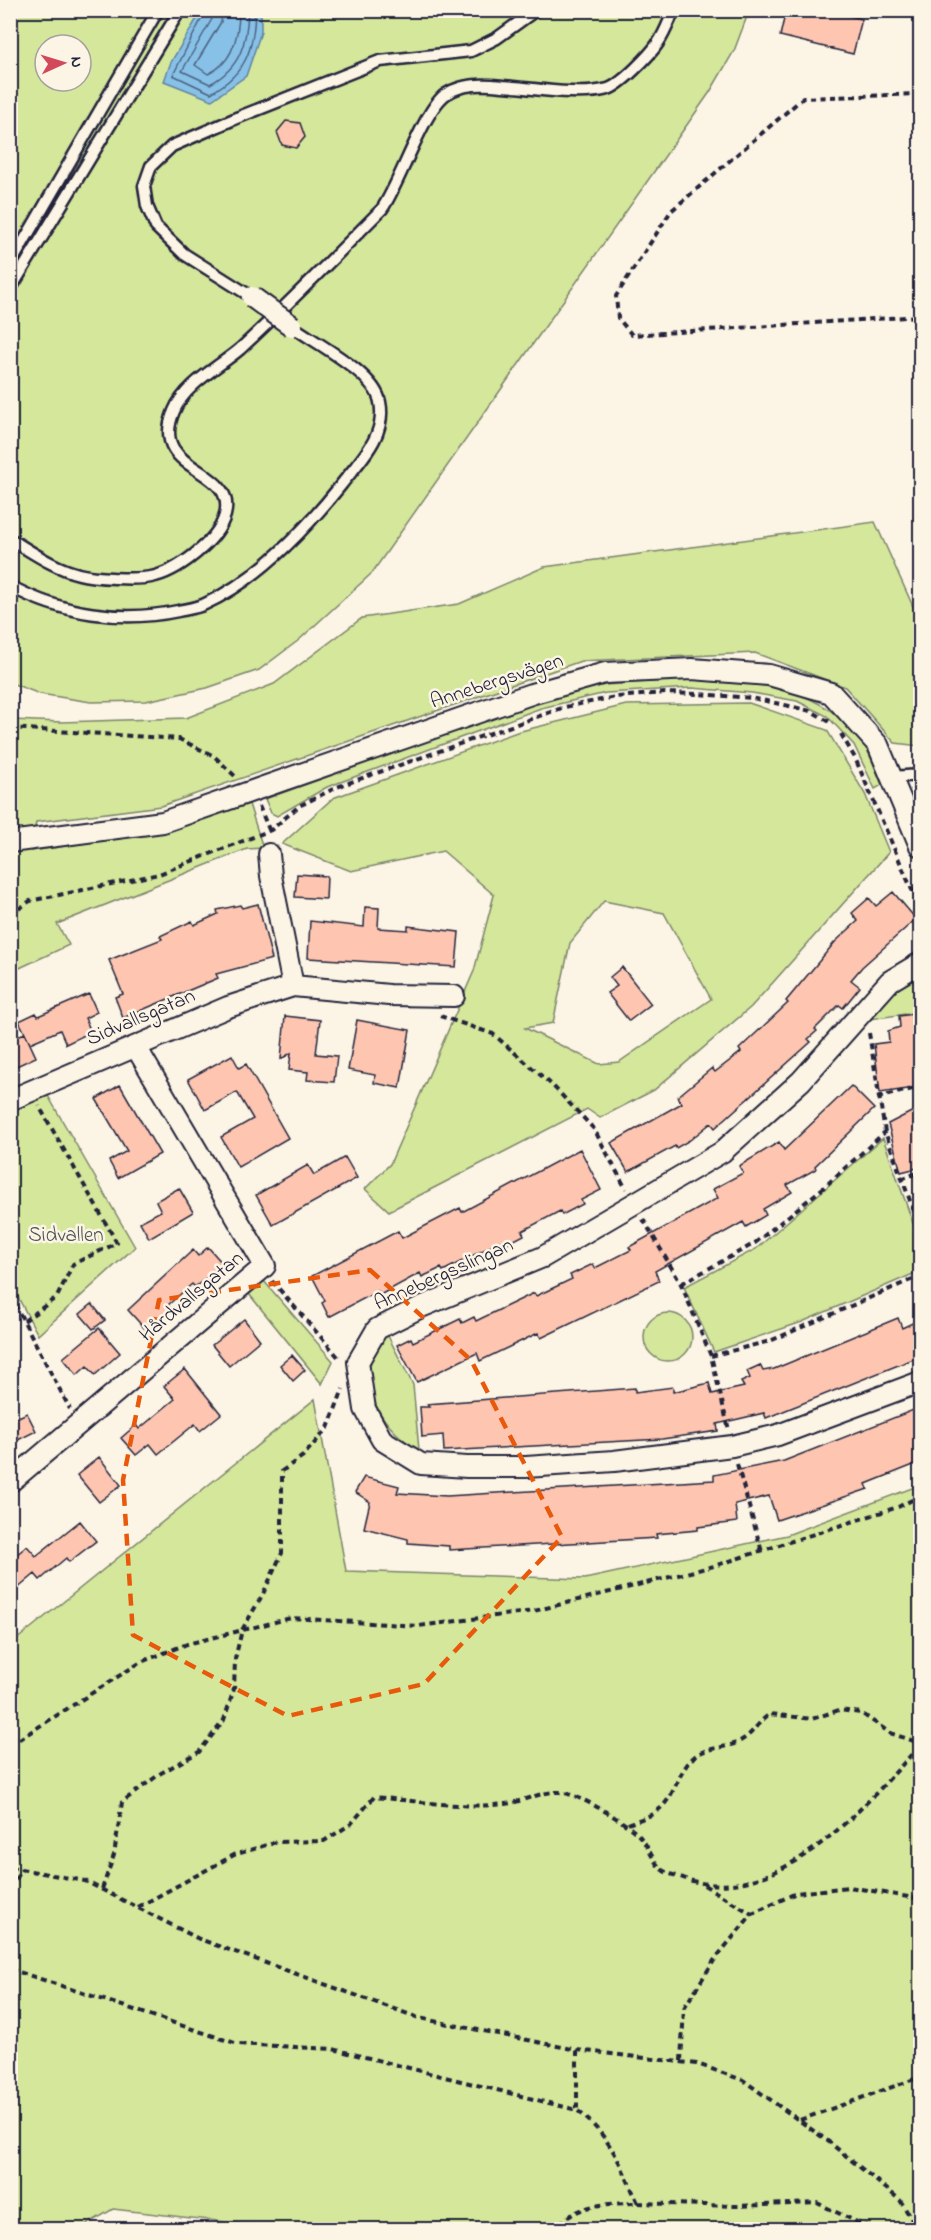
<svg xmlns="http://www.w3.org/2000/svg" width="931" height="2240" viewBox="0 0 931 2240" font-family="'Indie Flower',sans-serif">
<rect width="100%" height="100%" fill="#fcf5e5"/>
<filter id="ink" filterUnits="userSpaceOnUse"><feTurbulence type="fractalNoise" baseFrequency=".0167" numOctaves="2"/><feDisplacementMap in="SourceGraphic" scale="12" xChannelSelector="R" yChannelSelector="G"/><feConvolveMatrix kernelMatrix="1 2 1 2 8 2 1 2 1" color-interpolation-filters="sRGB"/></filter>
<g filter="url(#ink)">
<path fill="#d4e79b" stroke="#7b846b" stroke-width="1.5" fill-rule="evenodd" d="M19,11h730l-15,40 -24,41 -338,481 -73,67 -40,30 -52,18 -61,13 -55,1 -51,-8 -29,-11 -1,-660zM45,45h36v36h-36z
M875,522l45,100v124l-25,-3 -50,-56 -90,-34 -174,8 -420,145 -125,16 -5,29 123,-18 95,-29 14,44 -16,1 -190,75 12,21 -58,27v-252l51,2 124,-4 88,-34 88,-66 97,-14 85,-37z
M692,679c64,5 125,4 168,60 10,12 16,32 22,46l-7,4 -21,-44 -27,-29 -30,-15 -45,-8 -60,-5 -86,5 -65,15 -214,79 -50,29 -6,-3 -6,-14 274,-99 66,-15z
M749,703l78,27 38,64 24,58 -138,155 -97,83 -54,28 -13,-9 -198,102 -24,-22 25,-25 84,-193 20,-76 -51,-44 -92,20 -69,-27 51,-46 184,-66 109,-27zM604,901l60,12 47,86 -92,63 -20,2 -74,-36 28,-5 17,-80z
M920,972v40l-50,7v-6l27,-29z
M47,1094l88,153 -97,88 -27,-51 -1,-173z
M883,1138l37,105v28l-118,51 -88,30 -30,-65 72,-38z
M263,1280l70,81 -11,23 -73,-90z
M644 1337a24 24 0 1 1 48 0a24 24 0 1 1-48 0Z
M386,1332l27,53 6,65c-43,-24 -68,-75 -33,-118z
M315,1399l31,172 239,8 202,-44 133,-50v744l-647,1 -3,-3 -157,-18 -34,20h-68v-585z"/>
<path fill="#88c1e7" stroke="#5f81a2" stroke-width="1.5" d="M202,10l59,1v21l-15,44 -34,24 -48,-19 7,-19z"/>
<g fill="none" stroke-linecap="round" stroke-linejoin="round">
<path stroke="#4b6280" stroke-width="1.5" d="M206,10l-33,65 38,18c35,-20 43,-43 44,-83
M214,10l-2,9 -30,52 28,13c30,-16 37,-40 38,-74
M223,10l-2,12 -26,43 13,9c25,-11 31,-39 31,-64"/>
</g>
<path fill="#fec6b1" stroke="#22223b" stroke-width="1.5" d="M786,10h40l36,9 -9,35 -73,-18z
M286,121l14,2 5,14 -9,11 -14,-3 -5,-13z
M297,874l30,2 -1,23 -31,-2z
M893,892l23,27 -54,48 -11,13 9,7 -17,21 -4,-3 -24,24 2,2 -9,8 3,3 -96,86 -4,-5 -21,17 -14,8 -1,-2 -47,26 -17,-29 71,-40 -5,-6 35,-29 3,4 26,-20 -2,-3 49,-46 -2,-2 49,-59 23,-21 -6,-8 17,-15 7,8z
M258,904l14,55 -56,15 2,4 -95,40 -8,-21 8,-3 -14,-34 53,-21 -2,-3 32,-15 2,4 24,-11 -1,-4 23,-5 2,3z
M365,907l14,1 -1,20 30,2v-4l51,6 -3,35 -148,-9 2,-37 54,6z
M622,967l29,37 -22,17 -22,-28 10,-7 -7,-9z
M89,994l8,18 -12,6 6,14 -25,12 -6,-14 -30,13 -11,-22 17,-8 2,3z
M921,1013v74l-41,6 -6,-49 15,-2 -1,-11 12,-4 -1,-11z
M285,1016l35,4 -4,34 21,2 -3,26 -27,-2 1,-8 -19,-2 2,-17 -10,6z
M357,1020l53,10 -10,58 -26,-5 1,-8 -27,-5z
M25,1033l11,24 -26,12v-30z
M232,1055l7,13 7,-4 42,74 -50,29 -17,-30 32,-18 -16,-27 -32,18 -17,-31z
M120,1085l40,69 -42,24 -9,-17 18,-10 -31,-52z
M851,1086l23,23 -59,57 1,3 -29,16 5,7 -29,17 3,6 -20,12 -3,-5 -88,49 4,10 -118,57 -3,-5 -58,28 -3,-8 -60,29 -20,-37 14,-7 2,4 47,-23 2,4 12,-6 2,4 58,-28 2,3 17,-8 19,-9 -2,-4 23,-11 2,4 36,-18 -2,-3 89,-49 -5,-9 30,-16 -4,-7 40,-24 5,8z
M921,1107v60l-20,5 -13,-48z
M580,1149l21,41 -20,10 2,4 -21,11 -2,-4 -38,20 2,4 -21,11 -2,-5 -58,30 -2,-3 -19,9 -2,-4 -40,22 -2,-4 -49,26 -7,-14 3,-2 -13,-25 86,-45 4,7 58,-30 2,4z
M345,1157l12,21 -84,47 -17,-30 52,-30 6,10z
M179,1188l14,24 -44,26 -9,-16 21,-11 -5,-10z
M208,1247l15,17 -28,23 -3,-3 -24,21 3,4 -25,21 -18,-20 65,-60 5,6z
M92,1304l13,16 -12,9 -13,-15z
M898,1318l4,10 19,-9v37l-155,62 -2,-5 -47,11 1,7 -56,8 -218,12 -1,-16 -21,2 -2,-30h9l-2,-3 208,-16v4l38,-5v5l36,-9 3,11 32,-7 -3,-5 9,-4 -3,-7 13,-6 3,6 11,-2z
M244,1319l16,21 -31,26 -17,-21z
M99,1328l21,25 -25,22 -8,-9 -10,9 -14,-17z
M292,1355l13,15 -12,11 -13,-16z
M185,1369l36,45 -21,17 -5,-7 -37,30 -8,-10 -14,11 -15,-17 15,-13 3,4 36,-30 -11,-13z
M921,1407v55l-55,22 2,5 -91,31 -8,-24 -34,8 2,18 -39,5v3l-42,4 1,4 -208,12v-4l-41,-3v-4l-44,-11 6,-26 -15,-10 9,-15 35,9 -2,7 50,3 267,-16v-5l70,-14z
M27,1413l9,18 -26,13v-23z
M99,1457l22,28 -22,17 -22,-27z
M80,1521l16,20 -27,21 -3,-4 -26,22 -5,-6 -25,21v-35l17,-14 9,10z"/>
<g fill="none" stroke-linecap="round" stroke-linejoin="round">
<defs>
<path id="lane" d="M10,265l148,-255
M10,290l170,-280
M252,297l-68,-43 -28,-27 -9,-21 -3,-20 7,-20 21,-20 67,-29 141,-56 91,-10 26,-13 39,-28
M10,539c22,13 44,29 69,35 15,4 57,6 72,3 26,-5 67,-36 74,-62 13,-50 -78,-41 -51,-104 11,-27 45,-44 66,-62 49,-45 95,-93 142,-140 18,-26 42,-100 64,-115 17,-11 38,-10 57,-8 30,2 76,11 105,3 13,-4 42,-34 50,-46 7,-10 11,-22 16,-33
M10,586c51,28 112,37 168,25 9,-2 19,-3 27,-7 52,-24 101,-75 136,-119 19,-25 46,-49 39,-83 -5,-29 -65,-59 -88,-76
M892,777l28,-2"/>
<path id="street" d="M10,842l153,-20 368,-128 74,-21 87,-4 77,6 62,18 47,52 42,101
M269,854l2,22 22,110
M920,963l-30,18 -89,100 -79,71 -179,105 -122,50 -44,22 -19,33 7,47 17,31 39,24 46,3h59l88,-6 118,-15 46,-11 142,-53
M10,1100l218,-93 65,-21 96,9 65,1
M10,1482l255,-216 -129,-219"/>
</defs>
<use href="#lane" stroke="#22223b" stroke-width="15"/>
<use href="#street" stroke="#22223b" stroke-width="24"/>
<path stroke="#22223b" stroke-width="4" stroke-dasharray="6 4.5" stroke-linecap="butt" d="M920,94l-117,4 -132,113 -55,85 2,22 14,17 288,-19
M10,728l169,11 35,17 22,21
M841,734l14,24 57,132 8,2
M259,806l11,26
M10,915l20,-14 129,-27 112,-44 28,-24 38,-19 228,-80 51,-10 49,-4 32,1 55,4 33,7 26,6 19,11
M440,1016l53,18 59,51 42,44 32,60
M869,1033l16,99 35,96
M877,1098l43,-11
M901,1179l19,-7
M643,1219l38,65 30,72 18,74
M272,1281l68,78
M681,1284l74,-41 68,-55 62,-56
M10,1295l60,114
M24,1321l33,-24 16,-33 44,-21 -78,-137
M711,1356l59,-15 150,-65
M737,1464l25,88
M10,1745l131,-83 46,-18 104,-26 128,8 115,-15 180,-45 184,-59 22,-11
M628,1824c9,-4 22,-7 29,-13 17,-12 20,-36 33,-50 12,-15 31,-11 46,-18 17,-7 19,-19 34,-29l42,5 27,-9 22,3 29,20 30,10
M10,1867l75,14 114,58 220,79 158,32 120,14 46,16 86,62 71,58 18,30
M704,1885l48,29
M10,1889l12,-20
M102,1889l12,-34 8,-53 39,-29 38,-21 25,-32 10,-31 1,-30 7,-29 21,-36 19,-41v-82l21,-15 25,-28 15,-39
M138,1907l96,-52 42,-13 48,-1 27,-17 23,-27c43,4 88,12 131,7 17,-2 37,-13 54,-12 18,1 70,31 82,46 8,9 13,27 23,33 6,4 15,5 22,8 92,31 179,-73 234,-134
M10,1969l228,75 95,5 244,61c36,30 42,52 61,93 -35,1 -59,-1 -84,27
M577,2050v60
M681,2061l3,-53 31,-49 37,-45 44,-21 53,-6 71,12
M800,2120l120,-43
M638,2203l98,3 81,-3 57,27"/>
<use href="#lane" stroke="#fcf5e5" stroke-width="10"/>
<use href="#street" stroke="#fcf5e5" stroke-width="20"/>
<defs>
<path id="street-bridge" d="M252,297l40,29"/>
</defs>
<use href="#street-bridge" stroke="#22223b" stroke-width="24" stroke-linecap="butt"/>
<use href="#street-bridge" stroke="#fcf5e5" stroke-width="20"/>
</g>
</g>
<path fill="none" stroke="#e8590c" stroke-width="4.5" stroke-dasharray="12 8" stroke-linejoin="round" d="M370,1270l101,90 91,177 -138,147 -136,32 -155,-81 -10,-155 36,-180z"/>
<g text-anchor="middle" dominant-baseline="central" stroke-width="5" stroke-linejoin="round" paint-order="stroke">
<g font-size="21" fill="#22223b" stroke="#fcf5e5">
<text transform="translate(497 682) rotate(-18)">Annebergsvägen</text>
<text transform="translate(141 1018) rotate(-23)">Sidvallsgatan</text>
<text transform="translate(444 1275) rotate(-24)">Annebergsslingan</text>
<text transform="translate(192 1297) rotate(-40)">Hårdvallsgatan</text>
</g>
<g font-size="21" fill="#4e5353" stroke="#fcf5e5">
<text x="66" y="1236">Sidvallen</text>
</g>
</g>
<rect width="931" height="2240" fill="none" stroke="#fcf5e5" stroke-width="36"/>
<rect x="18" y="18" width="895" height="2204" fill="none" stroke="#22223b" stroke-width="2" filter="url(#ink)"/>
<g transform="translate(63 63) rotate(86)"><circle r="28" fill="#fcf5e5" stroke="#a5a1a1" stroke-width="1.5"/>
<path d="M0-4.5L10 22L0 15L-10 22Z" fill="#d1495b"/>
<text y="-9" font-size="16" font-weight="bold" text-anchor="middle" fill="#22223b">N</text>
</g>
</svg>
